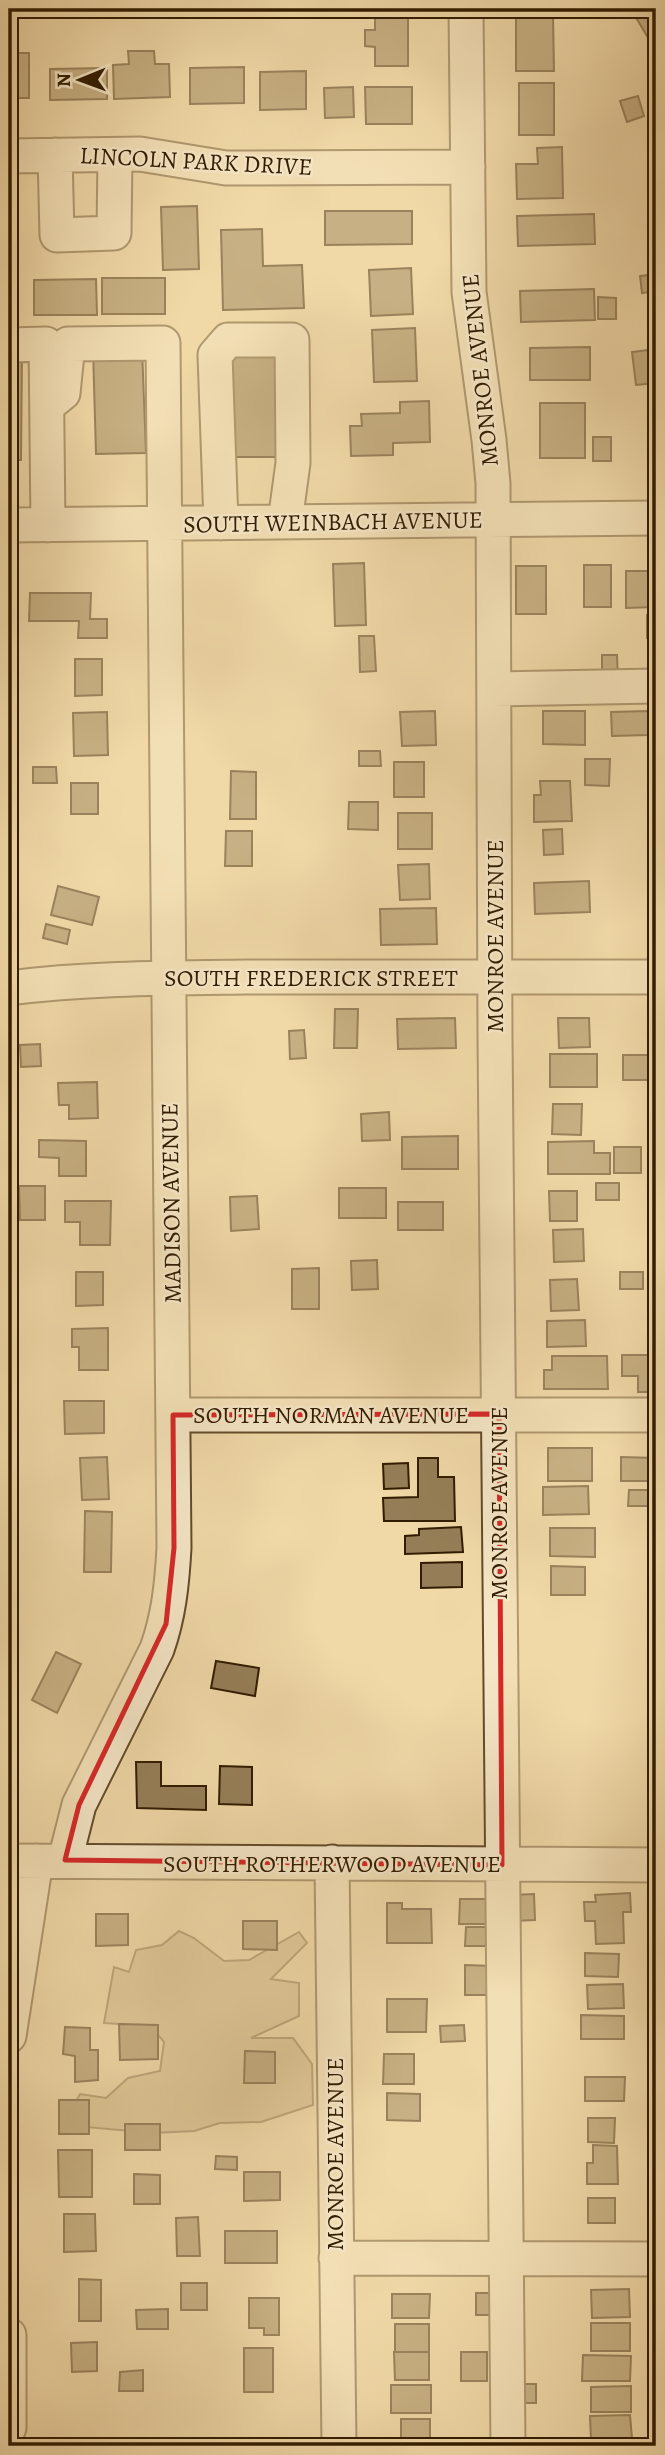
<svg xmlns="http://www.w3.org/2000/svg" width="665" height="2455" viewBox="0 0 665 2455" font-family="Alegreya,serif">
<rect width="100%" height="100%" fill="#f0d8a7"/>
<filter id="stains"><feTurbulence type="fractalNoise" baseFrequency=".00286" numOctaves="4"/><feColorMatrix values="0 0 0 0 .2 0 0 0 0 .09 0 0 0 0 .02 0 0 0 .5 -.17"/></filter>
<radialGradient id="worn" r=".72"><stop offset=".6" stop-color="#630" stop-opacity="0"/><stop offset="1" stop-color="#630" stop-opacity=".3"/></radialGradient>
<path fill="#d0b88b" stroke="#816a46" stroke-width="2" d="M179,1931l15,7 30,23 25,-1 50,-28 8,11 -36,36 28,4v33l-48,22h42l19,26 1,41 -52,17 -41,1 -26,8 -41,2 -90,-8 17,-31 26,4 22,-20 32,-7 4,-29 -13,-16 -47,-3 10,-56 15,5 7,-22 26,-5z"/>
<path fill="#957e57" stroke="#321c00" stroke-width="2" d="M631,9h25v37l-2,2z
M375,10h33v56h-33v-19l-10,-1v-16h10z
M553,16l1,55h-38v-54z
M128,51h26l1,13h14l1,33 -56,2 -1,-34 16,-1z
M9,53h20v45h-20z
M244,67v36l-54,1v-36z
M107,68v31l-57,1v-31z
M306,71v38l-46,1v-38z
M519,83h35v52h-35z
M353,87l1,30 -29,1 -1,-30z
M365,87h47v37h-46z
M638,96l6,20 -17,6 -7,-21z
M562,147l1,51 -46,1 -1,-35h22l-1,-16z
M197,206l2,63 -36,1 -2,-63z
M325,211h87v33l-87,1z
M594,214l1,30 -77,2 -1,-30z
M262,229l1,37 39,-1 2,43 -81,2 -2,-80z
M411,268l2,46 -42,2 -2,-46z
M656,274v17l-14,2 -2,-17z
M102,278h63v36h-63z
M96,279l1,36h-63v-35z
M594,289l1,31 -74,2 -1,-31z
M598,297l18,1v21h-18z
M415,328l2,53 -43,1 -2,-52z
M285,346l1,111h-56l-1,-110z
M590,347v33h-60v-32z
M142,348l4,105 -50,1 -3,-105z
M656,349v34l-20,2 -4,-33z
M9,350h13l-1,110h-12z
M429,401l1,41 -37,1v12l-42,1 -1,-30h12l-1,-12 39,-1v-11z
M540,403h45v55h-45z
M593,437h18v24h-18z
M364,563l2,62 -31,1 -2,-62z
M584,565h27v42h-27z
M516,566h30v48h-30z
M626,571h29v36l-29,1z
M30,593h61l-1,26h17v19h-29l1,-17h-50z
M647,615h9v23h-9z
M359,636h15l2,35 -16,1z
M602,655h15l1,24 -16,1z
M75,659h27v36l-27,1z
M435,711l1,34 -34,1 -2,-34z
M543,711h42v34l-42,-1z
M648,711l1,24 -37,1 -1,-24z
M107,712l1,43 -34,1 -1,-43z
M359,751h21l1,15h-22z
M585,759h25l-1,27 -24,-1z
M394,762h30v35h-30z
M33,767h23l1,16h-24z
M231,771l25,1v47h-26z
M540,781h30l2,40 -38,1v-27h7z
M71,783h27v31h-27z
M349,802h29v28l-30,-1z
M398,813h34v36h-34z
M562,829l1,25 -19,1 -1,-25z
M226,831h26v35h-27z
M429,864l1,35 -30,1 -2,-35z
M589,881l1,31 -55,2 -1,-31z
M58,886l41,11 -7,28 -41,-10z
M436,908l1,36 -56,1 -1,-36z
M46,924l24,6 -3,14 -24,-6z
M335,1009h23l-1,39h-23z
M455,1018l1,30 -58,1 -1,-30z
M558,1018h31l1,29 -31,1z
M304,1030l2,28 -16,1 -1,-28z
M40,1044l1,22 -20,1 -1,-22z
M550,1054h47v33h-47z
M623,1055h29v25h-29z
M97,1082l1,36 -29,1v-14h-10l-1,-22z
M553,1104h29l-1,31 -29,-1z
M389,1112l1,28 -28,1 -1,-27z
M458,1136v33h-56v-32z
M39,1140l47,1v35h-27v-18l-20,-1z
M594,1141v12h16v21h-62v-32z
M614,1147h27v26h-27z
M596,1183h23v17h-23z
M19,1186h26v34h-25z
M339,1188h47v30h-47z
M549,1191h28v30h-27z
M257,1196l2,33 -28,2 -1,-34z
M65,1201h46l-1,44h-30v-23h-15z
M398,1202h45v28h-45z
M583,1229l1,32 -30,1 -1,-32z
M377,1260l1,29 -26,1 -1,-29z
M319,1268v41h-27v-40z
M76,1272h27v33l-27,1z
M620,1272h23v17h-23z
M577,1279l2,31 -28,1 -1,-31z
M585,1320l1,26 -39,1v-26z
M108,1328v42h-29v-23h-7v-18z
M622,1355h32v37h-16v-16h-16z
M552,1356h55l1,33h-64v-19h8z
M64,1401h40v32l-39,1z
M548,1448h44v33h-44z
M107,1457l2,42 -27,1 -2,-42z
M621,1457l35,1v23h-35z
M418,1458h20v19h16l1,44h-71l-1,-23 35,-1z
M408,1463l1,25 -25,1 -1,-25z
M588,1486l1,28 -46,1v-28z
M629,1490h26v16h-27z
M85,1511l27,1 -1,60h-27z
M461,1527l2,25 -58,2v-18l14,-1v-6z
M550,1528h45v29l-45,-1z
M462,1562v25l-41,1v-25z
M551,1566l34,1v28h-34z
M56,1652l25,12 -24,49 -25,-13z
M216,1661l43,7 -4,28 -44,-8z
M136,1762h25v24h45v24l-69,-2z
M220,1766l32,1v38l-33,-1z
M630,1893l1,19h-8l1,31 -28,1 -1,-23h-10l-1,-19h12l-1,-7z
M534,1894l1,26 -23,1 -1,-26z
M460,1899h30l-1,25h-30z
M387,1903h15v6h29l1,34h-45z
M96,1914h32v31l-32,1z
M243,1921h34v29l-34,-1z
M466,1927h22l-1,19h-22z
M585,1953l34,1 -1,23 -33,-1z
M465,1965l28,1 -1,29h-27z
M623,1984l1,24 -36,1 -1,-24z
M387,1999h40l-1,33h-39z
M581,2015l43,1v23h-43z
M119,2024l39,1v34l-38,1z
M464,2025l1,16 -24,1 -1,-16z
M65,2027l25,1v22h8v30l-23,2v-26l-12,-2z
M245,2051l30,1v31h-31z
M384,2054h30v30h-31z
M585,2077h40l-1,24h-39z
M387,2093l33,1v27l-33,-1z
M59,2100h30v34h-30z
M588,2118h27l-1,25 -26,-1z
M125,2124h35v26h-35z
M593,2145l24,1 1,38h-31v-21h6z
M58,2150h34v47h-33z
M216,2156l21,1v13l-22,-1z
M244,2172h36v28l-36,1z
M134,2174l26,1v29h-26z
M588,2198h27v25h-27z
M64,2214h31l1,37 -32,1z
M198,2217l2,39h-23l-1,-38z
M225,2231h52v32h-52z
M79,2279l22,1v41h-22z
M181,2283h26v27h-26z
M629,2289l1,28 -38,1 -1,-28z
M476,2293h18v22h-18z
M392,2294h38l-1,24h-37z
M249,2298h30v37h-15v-7h-15z
M168,2309v20h-31l-1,-19z
M591,2323h39v28h-39z
M395,2324h34v28h-34z
M97,2342v29l-25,1 -1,-29z
M244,2348h29v44h-29z
M394,2352h35v28h-34z
M461,2352h26v29h-26z
M583,2355l48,1 -1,25h-48z
M143,2370v21h-24l1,-19z
M516,2384h20v19h-20z
M391,2385h40v28h-40z
M631,2386v26h-40v-25z
M630,2415l2,23 -41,2 -1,-24z
M401,2419h29v27h-29z"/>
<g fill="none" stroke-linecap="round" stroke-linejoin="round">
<defs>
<path id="minor" d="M466,9l3,283 20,148 4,43 2,554 13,1409
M55,155l2,80 57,-2 1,-78
M9,156l131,-2 86,14 242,-1
M9,345l37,-1 2,181
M47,406l16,-13 5,-49 95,-1 11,1205c-2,35 -5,67 -17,101l-78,156 -14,55
M221,523l-6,-168 13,-15h64l1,123 -8,59
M9,525l647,-7
M494,689l162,-3
M9,988c79,-10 158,-10 238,-11 137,-1 273,1 409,0
M173,1415h483
M9,1861l647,4
M332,1862l7,584
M9,2036l27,-175
M336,2258l320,1
M9,2335v93"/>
</defs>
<use href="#minor" stroke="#624b2a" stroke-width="37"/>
<use href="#minor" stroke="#f5e6c6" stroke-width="33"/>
</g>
<path d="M0 0H665V2455H0ZM499,1414l3,451 -437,-5 14,-55 87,-181 8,-76 -1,-133z" fill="#f0d8a7" fill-opacity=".55" fill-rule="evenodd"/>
<path fill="none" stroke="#d62828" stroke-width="5" stroke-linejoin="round" d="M499,1414l3,451 -437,-5 14,-55 87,-181 8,-76 -1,-133z"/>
<g text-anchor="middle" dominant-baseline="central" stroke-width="5" stroke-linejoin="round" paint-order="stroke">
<g font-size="24" fill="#321c00" stroke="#f5e6c6">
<text transform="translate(196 161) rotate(3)">LINCOLN PARK DRIVE</text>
<text transform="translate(480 370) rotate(-96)">MONROE AVENUE</text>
<text transform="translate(333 522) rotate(-1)">SOUTH WEINBACH AVENUE</text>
<text transform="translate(495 936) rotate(-90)">MONROE AVENUE</text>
<text x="311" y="978">SOUTH FREDERICK STREET</text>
<text transform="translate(171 1203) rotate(-91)">MADISON AVENUE</text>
<text x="331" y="1415">SOUTH NORMAN AVENUE</text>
<text transform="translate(499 1503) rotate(-90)">MONROE AVENUE</text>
<text x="332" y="1864">SOUTH ROTHERWOOD AVENUE</text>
<text transform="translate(335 2154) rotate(-90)">MONROE AVENUE</text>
</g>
</g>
<rect width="665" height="2455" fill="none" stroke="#f0d8a7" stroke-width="35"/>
<rect x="10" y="10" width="644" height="2434" fill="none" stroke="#321c00" stroke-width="3.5"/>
<rect x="18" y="18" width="630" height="2420" fill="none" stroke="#321c00" stroke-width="2"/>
<g transform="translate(80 80) rotate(269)" stroke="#f5e6c6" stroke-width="5" paint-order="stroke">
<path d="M0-5L12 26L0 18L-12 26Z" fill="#321c00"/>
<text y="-10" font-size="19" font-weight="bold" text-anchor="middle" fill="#321c00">N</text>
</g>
<rect width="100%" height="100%" filter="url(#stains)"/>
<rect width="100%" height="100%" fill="url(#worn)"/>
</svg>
